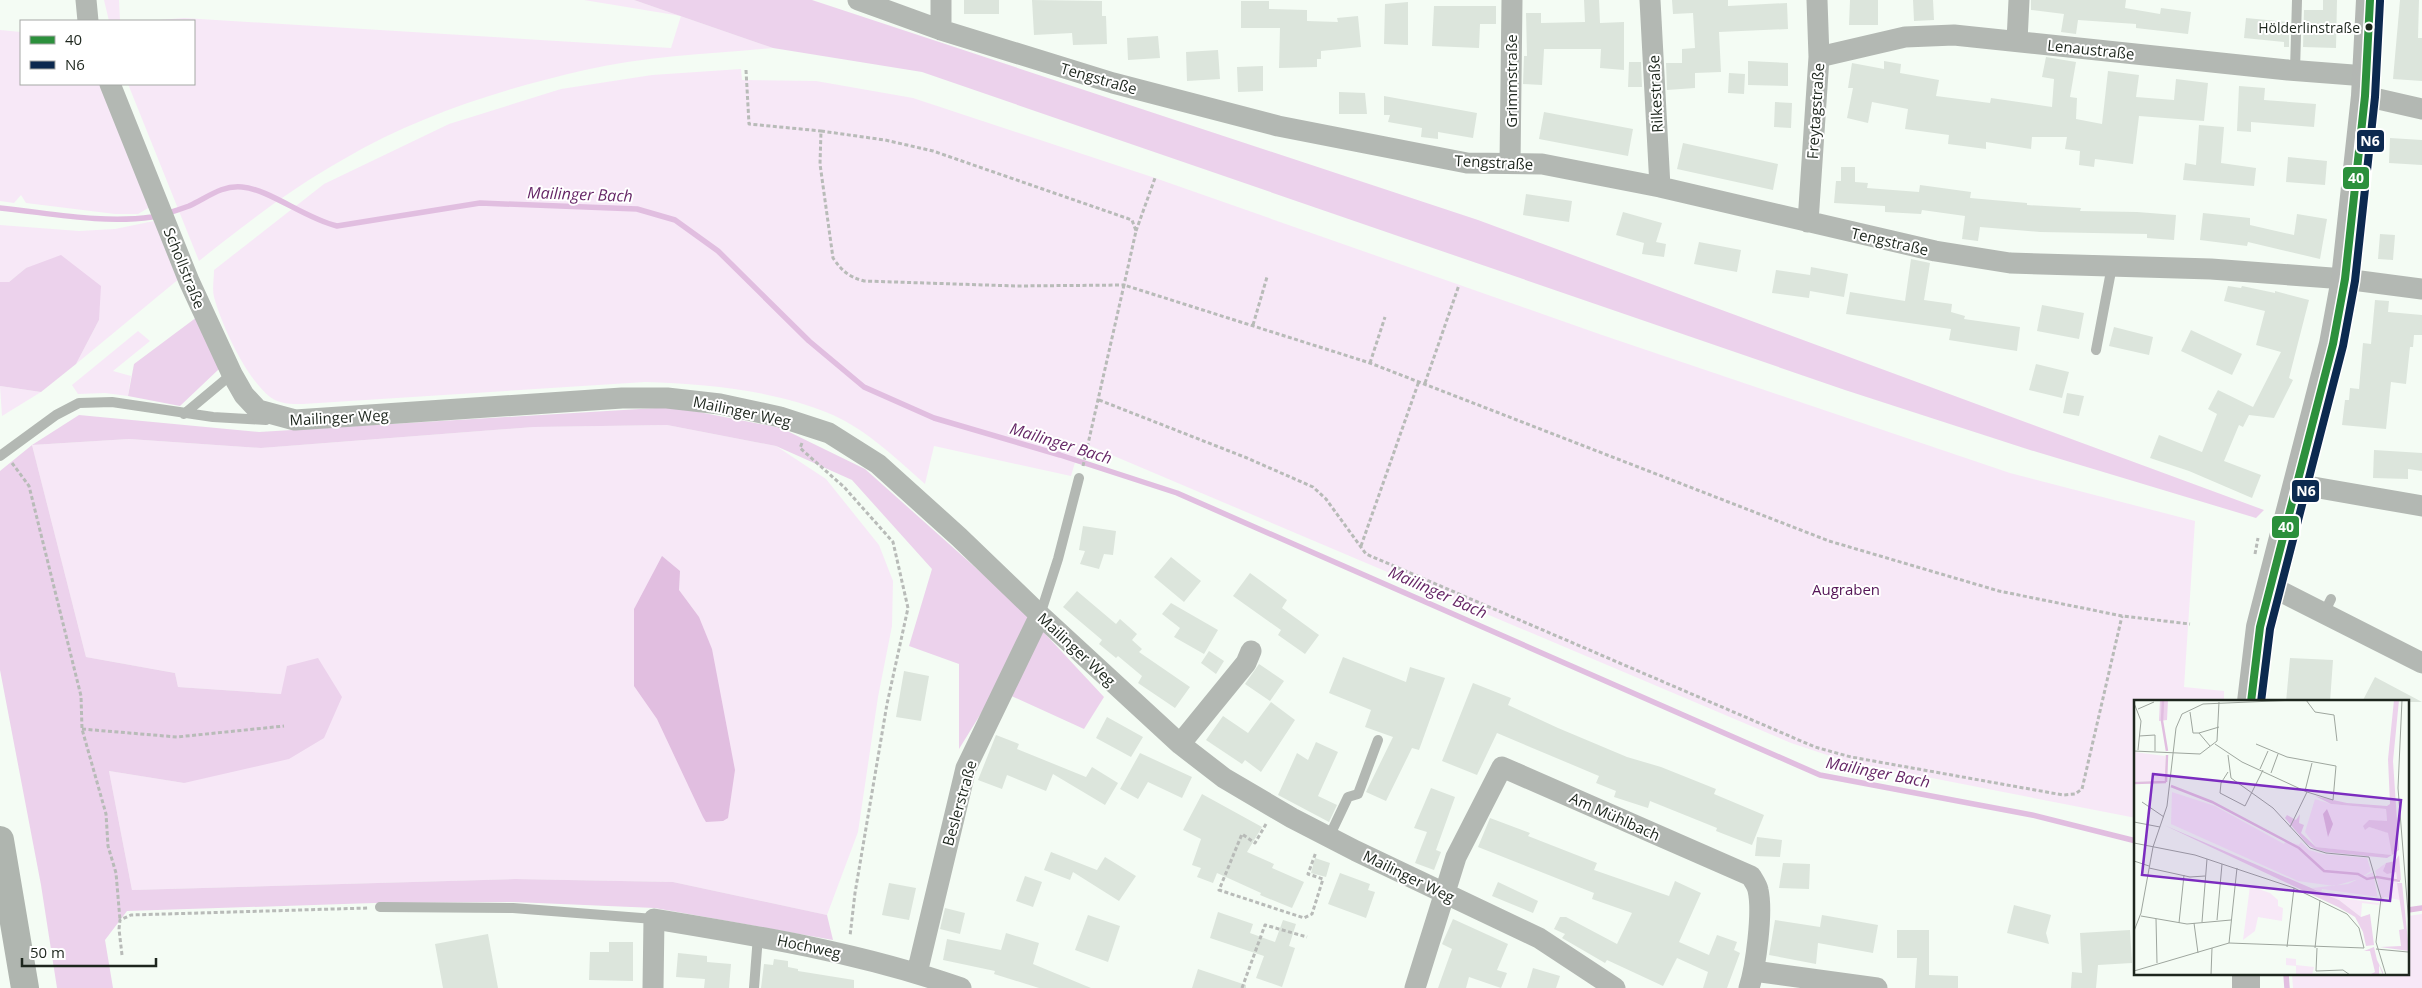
<svg xmlns="http://www.w3.org/2000/svg" width="2422" height="988" viewBox="0 0 2422 988" font-family="'Open Sans',sans-serif">
<rect width="100%" height="100%" fill="#f4fcf4"/>
<path fill="#f7e8f7" d="M104,0h15l1,21h-11z
M584,0h50l139,48c-62,6 -127,8 -188,22 -83,19 -168,46 -241,89 -52,29 -99,65 -145,102l-71,-177h66v-63h-47l37,-3 487,30 10,-32z
M0,30l21,2v52h80l49,123 -12,7h-23l-89,-11 -5,-8 -7,8 -14,-2z
M741,69l1,11 74,1 97,17 242,80 447,157 408,138 185,48 -11,166 40,4v11h-88v116l-291,-57 -54,-18 -710,-301 -10,34 -137,-30 -9,38c-28,-25 -57,-53 -92,-69 -59,-25 -125,-31 -188,-33l-342,22c-12,0 -24,0 -33,-7 -24,-19 -48,-71 -56,-100 -2,-8 0,-18 0,-27l110,-86 125,-60 112,-35 91,-14z
M154,221l26,57 -104,86 23,-44 -73,-52 -17,14h-9v-57l79,6 36,-2z
M138,331l12,10 -37,30 18,5 -3,20 -23,-3 -27,1 -6,-9z
M0,386l41,6 -39,24z
M667,425l109,21 50,33 53,66 14,36 -1,45 -14,71 -20,135 -31,83 -154,-33 -158,-3 -383,11 -23,-119 75,12 97,-89 -103,-7 -3,-14 -89,-16 -54,-212 97,-6 132,9 273,-21z
M2422,914v74h-129l-1,-14h116v-58z"/>
<path fill="#ecd2ec" d="M634,0h178l666,220 786,290 -8,8 -226,-68 -185,-60 -923,-318 -149,-24z
M61,255l40,31 -2,34 -23,44 -35,28 -41,-6v-104h9l17,-14z
M197,317l22,52 -39,37 -52,-10 6,-32z
M673,407l108,21 84,41 157,140 82,88 -20,32 -88,-40 -37,60v-85l-50,-18 23,-77 -80,-89 -76,-34 -109,-21 -133,2 -273,21 -132,-9 -97,6 54,212 89,16 3,14 103,7 6,-28 31,-8 24,39 -18,41 -35,21 -105,24 -75,-12 23,119 383,-11 158,3 154,33 6,25 -178,-32 -141,-6 -140,1 -247,8 -22,29 8,48h-56l-16,-103 -41,-215v-199l32,-26 47,-30 180,17z"/>
<path fill="#e1bee0" d="M662,556l18,15 -1,19 20,27 13,32 23,121 -7,48 -5,3 -17,1 -3,-5 -46,-98 -23,-33v-77z"/>
<g fill="none" stroke-linecap="round" stroke-linejoin="round">
<path stroke="#e1bee0" stroke-width="5.5" d="M0,208c50,5 102,16 152,9 12,-2 26,-7 37,-11 18,-8 32,-21 53,-19 27,2 64,32 95,39l143,-23 157,6 38,11 43,31 91,90 55,46 70,31 126,37 117,38 643,282 212,40 104,26
M2408,910l14,-2
M2286,974l1,14"/>
</g>
<path fill="#dce5dc" d="M964,0h35v14h-35z
M1032,0l70,1v15h4l1,28 -34,1 -1,-12 -38,2z
M1584,0h15l1,23 24,-1v48l-24,-2 1,-19h-57l-2,36 -19,-1 1,-28h3l-1,-43h15v10l44,-1z
M1672,0h56v6l59,-3 1,26 -69,3 2,40 -26,1v15l-28,2 -1,-27h16v-14l13,-1 -2,-35 -20,1z
M1850,0h28v25h-29z
M1913,0h20l1,20 -20,1z
M2031,0h95l-1,8 35,6 1,-6 30,4 -3,22 -52,-6v-4l-58,-4 -2,14 -15,-2 3,-18 -33,-4z
M2323,0h14l-1,48 -33,-1 1,-37h19z
M2400,0h19l-1,38h4v43l-29,-2z
M1241,1h28v8l38,1v11l31,1 -1,-4 21,-2 3,31 -40,4v8h-4v8l-38,1 1,-40h-39z
M1408,2v43l-24,-1 1,-40z
M1434,6h62v18h-16l-1,24 -47,-2z
M2246,18l43,4v25h-5v-5l-40,-4z
M1158,36l2,22 -32,2 -1,-22z
M1218,50l2,29 -33,2 -1,-29z
M2046,57l30,5 -6,35 7,1 -1,21 26,5 6,-53 31,4 -3,22 38,3 2,-21 32,4 -4,38 -65,-5 -6,48 -38,-5 -1,8 -15,-2 1,-14 -15,-2 2,-12h-35l-1,12 -45,-7v7l-38,-5 1,-9 -44,-6 3,-20 -36,-7 -4,21 -21,-5 6,-30h-5l4,-25 32,6v-8l17,3 -1,9 39,7 -3,16 54,7 1,-5 61,9 2,-28 -12,-2z
M1748,61l40,2v23l-40,-1z
M1629,62h12l1,25h-14z
M1263,66v25l-25,1 -1,-25z
M1729,73l16,1 -1,20 -16,-1z
M2239,86l26,2 -1,12 52,4 -2,23 -63,-5v10l-14,-1z
M1339,92l26,1 2,21h-28z
M1384,96l93,17 -4,25 -35,-6v7l-17,-2 1,-9 -34,-6 2,-7h-6z
M1775,102l17,1 -1,25 -17,-1z
M1544,112l89,17 -5,27 -89,-17z
M2199,125l25,2 -3,36 35,5 -2,18 -71,-6 2,-17 11,2z
M2390,138l32,2v25l-33,-2z
M1683,143l95,21 -5,26 -96,-21z
M2288,157l39,4 -2,24 -39,-3z
M1841,167h14v15l13,1 -1,5 52,4 1,-7 51,7 -1,6 57,5v2l54,3 -1,3 57,1 39,3 -2,25 -27,-2v-4l-107,-2 -60,-5 -2,14 -16,-2 3,-23 -43,-6 -1,4 -36,-2v-6l-51,-3 2,-22h5z
M1526,194l46,7 -3,21 -46,-7z
M1623,212l39,11 -6,19 10,2 -2,13 -22,-3 2,-11 -28,-8z
M2203,213l47,5v7l44,10 3,-21 30,5 -7,40 -72,-17 -1,4 -47,-6z
M2380,234l15,1 -2,25 -15,-1z
M1699,242l42,8 -4,22 -43,-8z
M1911,259l19,4 -6,37 28,4 -1,8 14,4 -1,3 56,8 -3,24 -68,-11 2,-11 -105,-15 4,-22 55,9z
M1811,267l37,7 -4,23 -34,-6 -1,7 -37,-5 4,-23 34,5z
M2228,286l13,2 1,-2 33,7v-2l34,9 -20,78 4,2 -19,38 -25,-3 -6,12 -4,-2 -15,36 37,14 -9,23 -63,-27 -39,-13 9,-23 43,17 15,-38 -9,-5 10,-19 35,17 28,-55 -25,-7 9,-34 -41,-10z
M2375,300l14,1 -1,11 34,3v20h-8l-1,12h-3l-4,37 -15,-2 -5,47 -44,-4 3,-25h4l1,-12 9,1 4,-46 8,1z
M2042,305l42,8 -5,26 -42,-8z
M2114,327l39,10 -4,18 -40,-9z
M2191,330l51,24 -10,21 -51,-24z
M2036,364l33,8 -7,26 -33,-8z
M2067,393l17,3 -5,20 -16,-3z
M2374,450l48,3v18l-14,-2v10l-35,-1z
M1083,526l33,5 -3,24 -9,-1 -5,15 -19,-5 5,-13 -6,-1z
M1171,557l30,24 -17,21 -30,-25z
M1250,573l37,27 -5,8 37,27 -14,19 -27,-19 3,-5 -48,-34z
M1077,591l39,33 4,-5 17,15 -5,6 10,9 -3,3 51,35 -15,21 -37,-25 4,-7 -24,-20 -2,2 -17,-14 3,-4 -39,-33z
M1171,603l47,27 -14,24 -30,-17 6,-9 -18,-14z
M1209,651l15,10 -8,13 -15,-11z
M1343,657l63,25 4,-15 35,11 -26,72 -7,-2 -26,53 -20,-9 27,-55 -28,-10 6,-17 -42,-17z
M2290,658l43,2 -3,42h-44z
M1259,664l25,17 -14,20 -25,-17z
M904,671l25,5 -8,45 -25,-4z
M2375,677l47,25h-60z
M1473,683l38,15 -3,7 50,23 69,29 34,10 55,22 -2,5 50,21 -12,30 -36,-14 1,-3 -67,-27 -2,7 -34,-11 2,-6 -20,-8 3,-7 -102,-43 -20,42 -35,-14z
M1271,702l24,18 -34,52 -16,-12 -3,4 -36,-24 17,-24 25,17z
M1107,717l36,20 -12,20 -35,-19z
M996,735l23,9 -2,5 69,28 6,-10 26,16 -13,22 -52,-31 -7,17 -39,-16 -5,14 -24,-9z
M1316,742l22,10 -20,44 19,9 -8,17 -51,-27 19,-42 11,7z
M1140,753l52,24 -10,21 -34,-16 -10,17 -18,-10z
M1431,788l24,9 -19,53 5,2 -7,18 -19,-7 12,-31 -13,-4z
M1202,794l60,33 -15,25 27,12 -2,4 32,14 -12,26 -32,-13 1,-2 -44,-20 -4,10 -16,-6 4,-9 -9,-3 9,-26 -18,-9z
M1490,818l40,15 -2,3 69,27 -3,7 75,26 6,-15 26,12 -22,49 30,13 8,-20 20,7 -3,8 6,3 -13,35h-24l5,-16 -31,-14 -14,28 -56,-26 -2,3 -43,-25 3,-4 -11,-5 6,-12h6l51,27 15,-31 -40,-14 2,-6 -116,-46z
M1757,837l25,3 -2,17 -25,-1z
M1051,852l46,18 8,-13 31,19 -17,25 -46,-29 -3,8 -26,-10z
M1315,858l15,5 -4,14 -15,-4z
M1783,863l27,1 -1,25 -30,-1z
M1340,873l30,11 -2,6 7,2 -9,26 -38,-14z
M1025,876l17,6 -9,25 -17,-6z
M1498,882l40,19 -5,12 -41,-17z
M889,883l27,5 -7,32 -27,-5z
M2014,905l37,10 -5,18 3,11 -42,-11z
M945,908l20,5 -5,21 -20,-5z
M1218,912l35,12 -3,9 25,9 8,-22 13,4 -7,22 6,2 -13,39 -26,-9 8,-22 -54,-18z
M1088,915l32,11 -12,36 -33,-12z
M1822,915l56,10 -5,28 -55,-10 -2,21 -47,-9 6,-35 45,7z
M1453,919l55,25 -11,26 10,3 -6,15 -32,-11 -3,11h-28l14,-39 -10,-5z
M1897,930h32v45l29,1v12h-43l2,-30h-20z
M2130,930l2,33 -34,2 -2,23h-25l1,-16 10,1 -2,-40z
M1006,933l33,10 -6,21 58,24h-52l-45,-14 1,-3 -52,-11 4,-21 54,11z
M488,934l10,54h-55l-8,-44z
M609,942h24v39l-44,-1 1,-28h19z
M678,953l29,3v6l24,2 -2,24h-25l1,-9 -29,-2z
M774,959l14,2v6l10,2v2l56,9v8h-93l3,-24 9,1z
M1533,968l27,8 -4,12h-29z
M1198,969l48,16v3h-54z"/>
<g fill="none" stroke-linecap="round" stroke-linejoin="round">
<path stroke="#b8bbb8" stroke-width="3" stroke-dasharray="4 2.5" stroke-linecap="butt" d="M746,70l3,54 72,7
M821,131l64,9 48,11 199,69 4,11 -12,54 -108,1 -152,-5c-15,-4 -22,-10 -31,-23l-13,-94z
M1136,231l19,-53
M1253,325l14,-48
M1370,363l15,-46
M1425,383l34,-98
M1099,400l148,58 66,29 13,12 40,55 449,193 36,10 212,38 12,-1 7,-5 40,-173
M802,443l-2,5 44,39 49,55 15,66 -21,96 -32,189 -5,43
M12,463l17,23 52,210 1,33 24,85 2,32 8,27 4,47
M1083,466l41,-181 246,78 459,178 170,50 123,25 68,8
M1361,546l58,-165
M2255,554l3,-16
M82,729l95,8 107,-11
M1266,824l-11,19 -13,-9 -23,56 85,28 8,-4 11,-35 -15,-5 8,-22
M122,955l-3,-26 1,-9 11,-5 237,-7
M1242,988l23,-63 42,12"/>
<path stroke="#b3b8b3" stroke-width="10" d="M2295,70l2,-70
M2096,350l16,-84
M184,414l48,-40
M0,456l56,-41 23,-12 33,-1 101,15 53,3
M2324,613l7,-14
M1040,615l18,-56 21,-81
M1329,837l19,-40 10,-3 20,-54
M380,907l133,1 141,11
M754,988l4,-52"/>
<path stroke="#b3b8b3" stroke-width="21" d="M86,0l2,21
M858,0l83,30 172,53 165,43 189,37 75,1 118,23 275,64 75,12 201,6 134,10 77,10
M1650,0l10,187
M941,30v-30
M2017,41l2,-41
M1819,57l86,-20 49,-2 334,35 78,6
M110,84l79,197 43,93 12,21 14,15 37,10 327,-22h45l53,6 60,13 49,16 49,31 81,73 81,78 140,129 44,34 68,40 64,33 183,87 76,50
M2365,96l57,13
M1510,163l2,-163
M1808,222l11,-165 -2,-57
M2296,484l126,22
M2270,586l152,77
M1180,744l66,-81 5,-12
M1754,971l123,17
M917,973l49,-205 74,-153
M653,988l1,-69c104,17 208,34 307,69
M1415,988l41,-131 46,-90 249,109c2,4 6,9 7,14 5,22 -2,76 -9,98"/>
<path stroke="#b3b7b3" stroke-width="28" d="M2251,702l9,-75 73,-283 12,-65 20,-183 5,-96
M2246,988v-14"/>
<path stroke="#afb5af" stroke-width="28" d="M0,840l25,148"/>
<defs>
<path id="bus-1" d="M2251,702l9,-75 73,-283 12,-65 20,-183 5,-96"/>
<path id="bus-2" d="M2261,702l9,-73 73,-283 12,-65 20,-184 5,-96"/>
</defs>
<use href="#bus-1" stroke="#fff" stroke-width="11"/>
<use href="#bus-2" stroke="#fff" stroke-width="11"/>
<use href="#bus-1" stroke="#2c903c" stroke-width="8"/>
<use href="#bus-2" stroke="#0c294f" stroke-width="8"/>
</g>
<circle fill="#1d261d" stroke="#fff" stroke-width="2" cx="2369" cy="27" r="4.5"/>
<g text-anchor="middle" dominant-baseline="central" stroke-width="4" stroke-linejoin="round" paint-order="stroke">
<g font-size="14" fill="#1d261d" stroke="#fff" text-anchor="end">
<text x="2360" y="27">Hölderlinstraße</text>
</g>
<g font-size="15" fill="#1d261d" stroke="#fff">
<text transform="translate(2091 49) rotate(6)">Lenaustraße</text>
<text transform="translate(1099 78) rotate(16)">Tengstraße</text>
<text transform="translate(1511 81) rotate(-90)">Grimmstraße</text>
<text transform="translate(1655 94) rotate(-93)">Rilkestraße</text>
<text transform="translate(1815 111) rotate(-86)">Freytagstraße</text>
<text transform="translate(1494 162) rotate(3)">Tengstraße</text>
<text transform="translate(1890 241) rotate(13)">Tengstraße</text>
<text transform="translate(185 268) rotate(68)">Schollstraße</text>
<text transform="translate(742 411) rotate(12)">Mailinger Weg</text>
<text transform="translate(339 417) rotate(-3)">Mailinger Weg</text>
<text transform="translate(1077 649) rotate(43)">Mailinger Weg</text>
<text transform="translate(959 803) rotate(-74)">Beslerstraße</text>
<text transform="translate(1615 816) rotate(24)">Am Mühlbach</text>
<text transform="translate(1409 876) rotate(26)">Mailinger Weg</text>
<text transform="translate(809 946) rotate(12)">Hochweg</text>
</g>
<g font-size="15" fill="#551657" stroke="#fff">
<text x="1846" y="589">Augraben</text>
</g>
<g font-size="16" font-style="italic" fill="#652666" stroke="#fff">
<text transform="translate(580 194) rotate(2)">Mailinger Bach</text>
<text transform="translate(1061 443) rotate(17)">Mailinger Bach</text>
<text transform="translate(1438 592) rotate(24)">Mailinger Bach</text>
<text transform="translate(1878 772) rotate(11)">Mailinger Bach</text>
</g>
</g>
<g transform="translate(2134 700)">
<rect width="275" height="275" fill="#f4fcf4"/>
<path d="M0,52l31,4 1,25h-32zM38,92l43,14 69,38 2,-3 13,4 2,-3 8,8 14,4 44,4 4,13 -12,8 -25,7 -36,-5 -127,-57zM181,99l16,5 55,5 1,12 -18,6 20,6 3,22 -76,-8 -11,-15zM252,163l-2,4 6,6 6,-2 1,8 -20,-2 -2,-6zM239,172l6,33 -17,-2 -1,14 -22,-17 -27,-12 36,-4zM188,189l56,8v6l-37,-5 -20,-6zM243,178l21,4 2,18 -16,-3 -2,9zM116,186l20,7 8,7v6l5,2 -1,13 -24,-4 -3,14 -12,9zM152,258l10,1v6l18,2 -2,8h-16v-9l-10,-1z" fill="#f7e8f7" fill-rule="evenodd"/>
<path d="M26,0h8l-1,20 -8,1zM260,0h5l-6,61 6,89 -7,5 -5,3 -61,-6 -11,-3 -8,-5 -22,-26 2,-3 9,5 4,-6 -1,9 5,2 -3,8 15,14 76,8 -4,-22 -19,-6 -4,3 -2,-4 6,-6 18,1 -1,-12 -55,-5 -16,-8 32,7 40,3 3,-2 -2,-45zM30,125l175,75 22,17 9,-3 4,31 -8,1 -3,-14 -8,-15 -17,-10zM265,155l2,25 -4,-1 -1,-7 -9,2 -4,-3 3,-8 9,-2zM263,183h5l7,68 -29,-4 21,-1 -2,-16 5,-1zM240,247l3,13 6,12v3l-4,-10v10l-8,-1 4,-2 -5,-21h-6z" fill="#ecd2ec"/>
<path d="M193,109l6,15 -5,13 -5,-23z" fill="#e1bee0"/>
<path fill="none" stroke="#e1bee0" stroke-width="2.5" d="M29,0l-1,21 5,30M32,82l1,-27M0,83l32,-1M37,86l41,16 87,46 25,23 34,3 9,5 10,-2 23,4"/>
<path fill="none" stroke="#9ea69e" stroke-width="1" d="M172,0l9,12 19,3 3,26M268,0l-4,88 11,137M0,3l7,18 -3,29M4,9l16,-7M56,12l3,21h6l11,13M65,33l20,-6M5,36l16,-1v16M81,44l27,18 65,30 26,8 3,-34 -49,-9 -31,-13M0,51l66,3 17,-13 2,-39M94,55l3,23 42,30 37,40 16,5 43,4 12,41 -5,44 10,33M126,69l8,-18M94,72l-7,11 -1,10 25,13 18,-36M137,73l7,-19M171,91l7,-28M8,102l22,15M0,122l26,5M156,127l17,-35M0,143l61,12 99,33 53,26 12,14 5,20 -135,-5 -95,28M0,161l15,5M15,168l41,9 15,-1M7,216l46,8 44,-4M22,219l1,44M83,220l5,-56M68,222l5,-63M45,223l5,-48M60,223l4,30M0,231l7,-18 12,-66 14,-41 9,-78 6,-14 21,-10 94,-4M95,243l8,-75M153,247l7,-59M181,248l5,-48M242,249l32,3M182,271l27,-1 7,5M182,271l1,-23M77,275l1,-27"/>
<path fill="#7b2cbf" fill-opacity="0.15" stroke="#7b2cbf" stroke-width="2.5" d="M19,74l248,26 -11,101 -248,-26z"/>
<rect width="275" height="275" fill="none" stroke="#1d261d" stroke-width="2.5"/>
</g>
<g stroke="#fff" stroke-width="2">
<rect x="2356" y="129" width="29" height="24" rx="5" fill="#0c294f"/>
<rect x="2342" y="166" width="28" height="24" rx="5" fill="#2c903c"/>
<rect x="2291" y="479" width="29" height="24" rx="5" fill="#0c294f"/>
<rect x="2271" y="515" width="29" height="24" rx="5" fill="#2c903c"/>
</g>
<g font-size="14" text-anchor="middle" font-weight="bold" fill="#fff">
<text x="2370" y="146">N6</text>
<text x="2356" y="183">40</text>
<text x="2306" y="496">N6</text>
<text x="2286" y="532">40</text>
</g>
<rect x="20" y="20" width="175" height="65" fill="#ffffff" stroke="#a5a8a5"/>
<rect x="30" y="36" width="25" height="8" fill="#2c903c" stroke="#a5a8a5"/>
<text x="65" y="45" font-size="15" fill="#1d261d">40</text>
<rect x="30" y="61" width="25" height="8" fill="#0c294f" stroke="#a5a8a5"/>
<text x="65" y="70" font-size="15" fill="#1d261d">N6</text>
<path d="M22 958v8h134v-8" fill="none" stroke="#1d261d" stroke-width="2.5"/>
<text x="30" y="958" font-size="15" fill="#1d261d" stroke="#ffffff" stroke-width="4" paint-order="stroke">50 m</text>
</svg>
